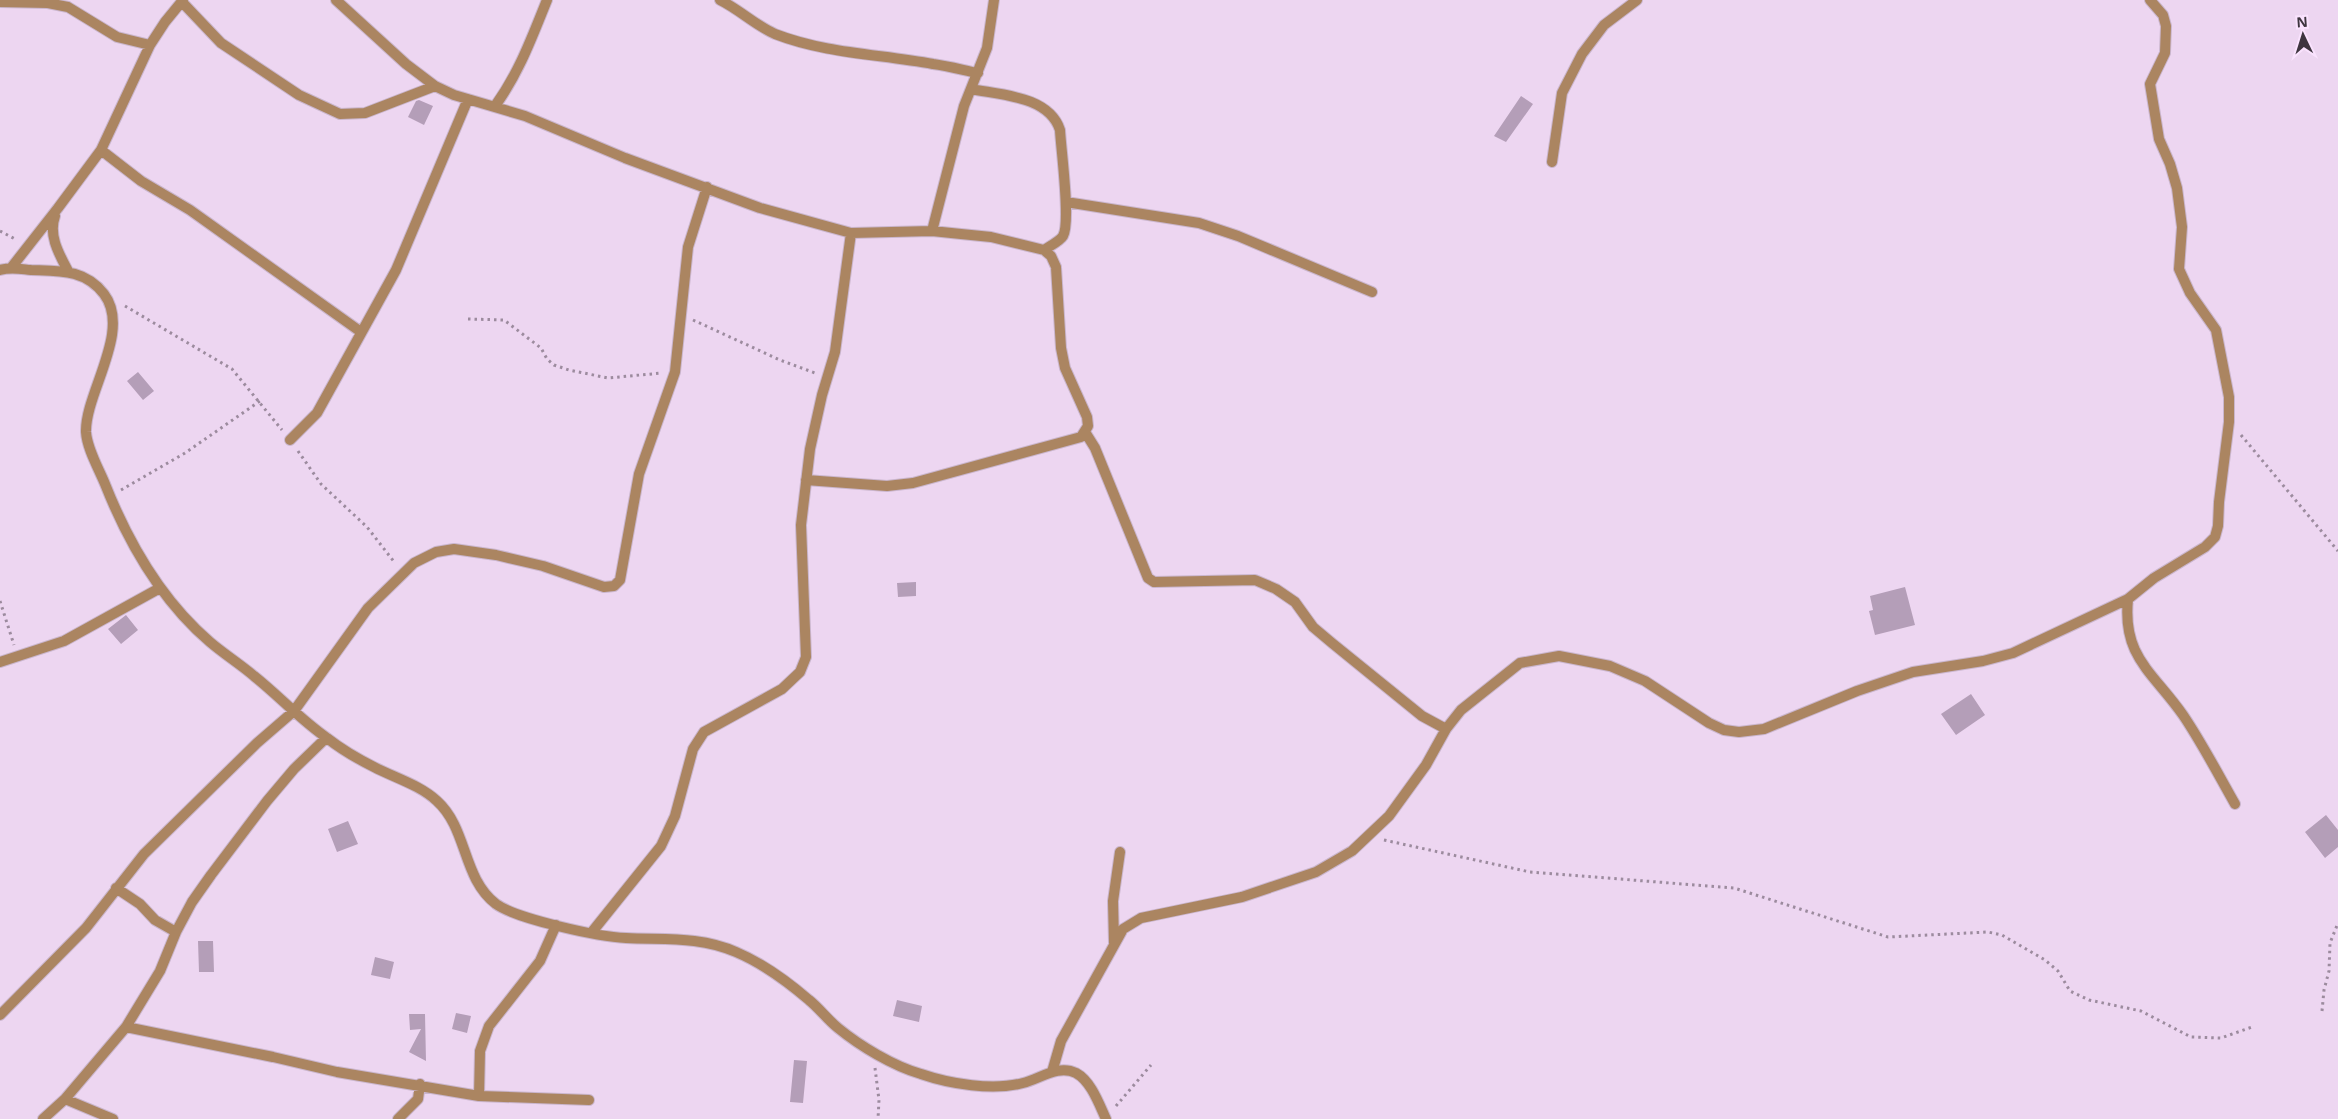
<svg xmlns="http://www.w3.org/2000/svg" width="2338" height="1119" viewBox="0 0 2338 1119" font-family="'Open Sans',sans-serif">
<rect width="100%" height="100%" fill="#edd6f1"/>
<path fill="#b49eb8" d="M1521,96l12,8 -27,38 -12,-6z
M419,100l14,6 -9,19 -16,-8 8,-16z
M138,372l16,19 -11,9 -16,-19z
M916,582v14l-18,1 -1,-14z
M1905,587l10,38 -40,10 -6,-24 4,-1 -3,-14z
M126,615l12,15 -17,14 -13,-15z
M1971,694l14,21 -29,20 -15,-21z
M2326,815l12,15v17l-13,11 -20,-26z
M348,821l10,23 -21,8 -9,-23z
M198,941h15l1,31h-15z
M375,957l19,5 -4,17 -19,-4z
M897,1000l25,6 -3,16 -26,-6z
M456,1013l15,3 -4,17 -15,-4z
M409,1014h16l1,47 -17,-9 12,-23 -11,1z
M794,1060l13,1 -4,42 -13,-1z"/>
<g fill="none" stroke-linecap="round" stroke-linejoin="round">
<defs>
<path id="street" d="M336,0l70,64 29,22 19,9 71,21 100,42 135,50 91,25 81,-2 29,3 30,3 53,13 7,6 5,11 5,81 4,20 22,49 1,9 -7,11 -168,46 -26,3 -81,-6
M720,0c20,10 35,25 55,34 52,20 105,20 158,30 15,2 30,6 45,9
M0,2l48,1 20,4 49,30 33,8
M182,2l39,41 78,52 41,19 25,-1 70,-27
M971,89c30,6 78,7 89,41 1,20 11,92 3,106 -3,5 -13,10 -19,14
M495,106c24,-33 37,-69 52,-106
M101,150l40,31 49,29 171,122
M1552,162l10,-69 20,-39 22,-29 33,-25
M1066,202l133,21 39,13 134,56
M55,216c-7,19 4,38 13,55
M932,231l32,-125 23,-58 7,-48
M11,268l47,-60 43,-58 49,-105 15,-23 18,-22
M0,270c11,-3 20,-1 31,0 28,1 54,-1 73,24 28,37 -19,99 -18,138 1,17 13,37 19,52 23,58 57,117 105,158 14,12 30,22 44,34 25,20 47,44 73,62 14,11 31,21 47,29 21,11 46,18 63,34 31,28 25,77 59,103 21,15 103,33 130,34 38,2 74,-2 110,14 26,11 52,30 73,48 10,8 18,19 29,28 22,18 55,38 83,46 29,10 72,17 102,9 17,-4 35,-19 53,-10 15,8 23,31 30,46
M1085,432l10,16 53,130 6,4 101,-2 21,9 19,13 18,25 19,16 90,73 24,13
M290,440l27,-27 79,-143 72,-171
M2128,599c-6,58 25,73 55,116 19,28 35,59 52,89
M0,662l64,-21 96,-53
M116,888l24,16 15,16 21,12
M592,932l69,-86 14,-30 18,-67 11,-17 78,-43 18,-17 6,-15 -5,-132 9,-76 12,-54 13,-43 16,-119
M1114,943l-1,-42 7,-49
M0,1015l86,-87 58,-74 113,-111 37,-32 74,-103 46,-45 22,-11 18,-3 42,6 47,11 61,21 10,-1 6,-6 19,-106 36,-102 13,-125 19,-60
M126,1027l147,30 64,15 142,24 110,4
M1052,1072l9,-31 62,-112 18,-11 101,-21 74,-25 36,-21 37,-35 37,-51 20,-36 15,-19 59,-47 39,-7 51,10 35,15 64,42 15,7 15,2 25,-3 93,-38 56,-19 70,-11 30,-8 115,-54 26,-21 51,-31 10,-10 3,-11 1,-24 10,-80v-25l-13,-67 -26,-37 -11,-24 3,-42 -5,-39 -7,-24 -11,-25 -9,-55 15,-31 1,-27 -3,-11 -13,-15
M479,1096l1,-45 9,-25 51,-65 16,-36
M65,1099l48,20
M43,1119l22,-20 61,-72 34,-56 16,-39 16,-30 19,-27 56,-74 27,-32 32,-31
M398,1119l20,-20 2,-15"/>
</defs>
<use href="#street" stroke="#cab6cd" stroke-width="12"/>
<path stroke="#9c8b9e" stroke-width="3" stroke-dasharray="2.5 4" stroke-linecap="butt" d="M0,231l17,9
M125,306l107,63 50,61
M468,319l36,1 37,28 6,11 7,6 15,5 39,8 54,-5
M693,320l87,40 35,13
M2241,435l97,116
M298,451l23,33 46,43 28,36
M121,490l64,-37 75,-52
M0,601l14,44
M1384,840l146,32 204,16 154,49 100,-5 14,3 43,25 13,11 12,20 19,9 52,11 50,26 30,1 31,-11
M2322,1011l2,-21 5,-19 1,-28 8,-20
M875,1068l4,32 -1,19
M1116,1106l35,-41"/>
<use href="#street" stroke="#ab8561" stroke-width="10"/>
</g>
<g transform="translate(2303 35) rotate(356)" stroke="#fae3fe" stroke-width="4" paint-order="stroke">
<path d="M0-4L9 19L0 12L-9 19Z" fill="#3e353f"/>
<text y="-8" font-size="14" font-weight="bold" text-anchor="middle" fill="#3e353f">N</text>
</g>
</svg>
